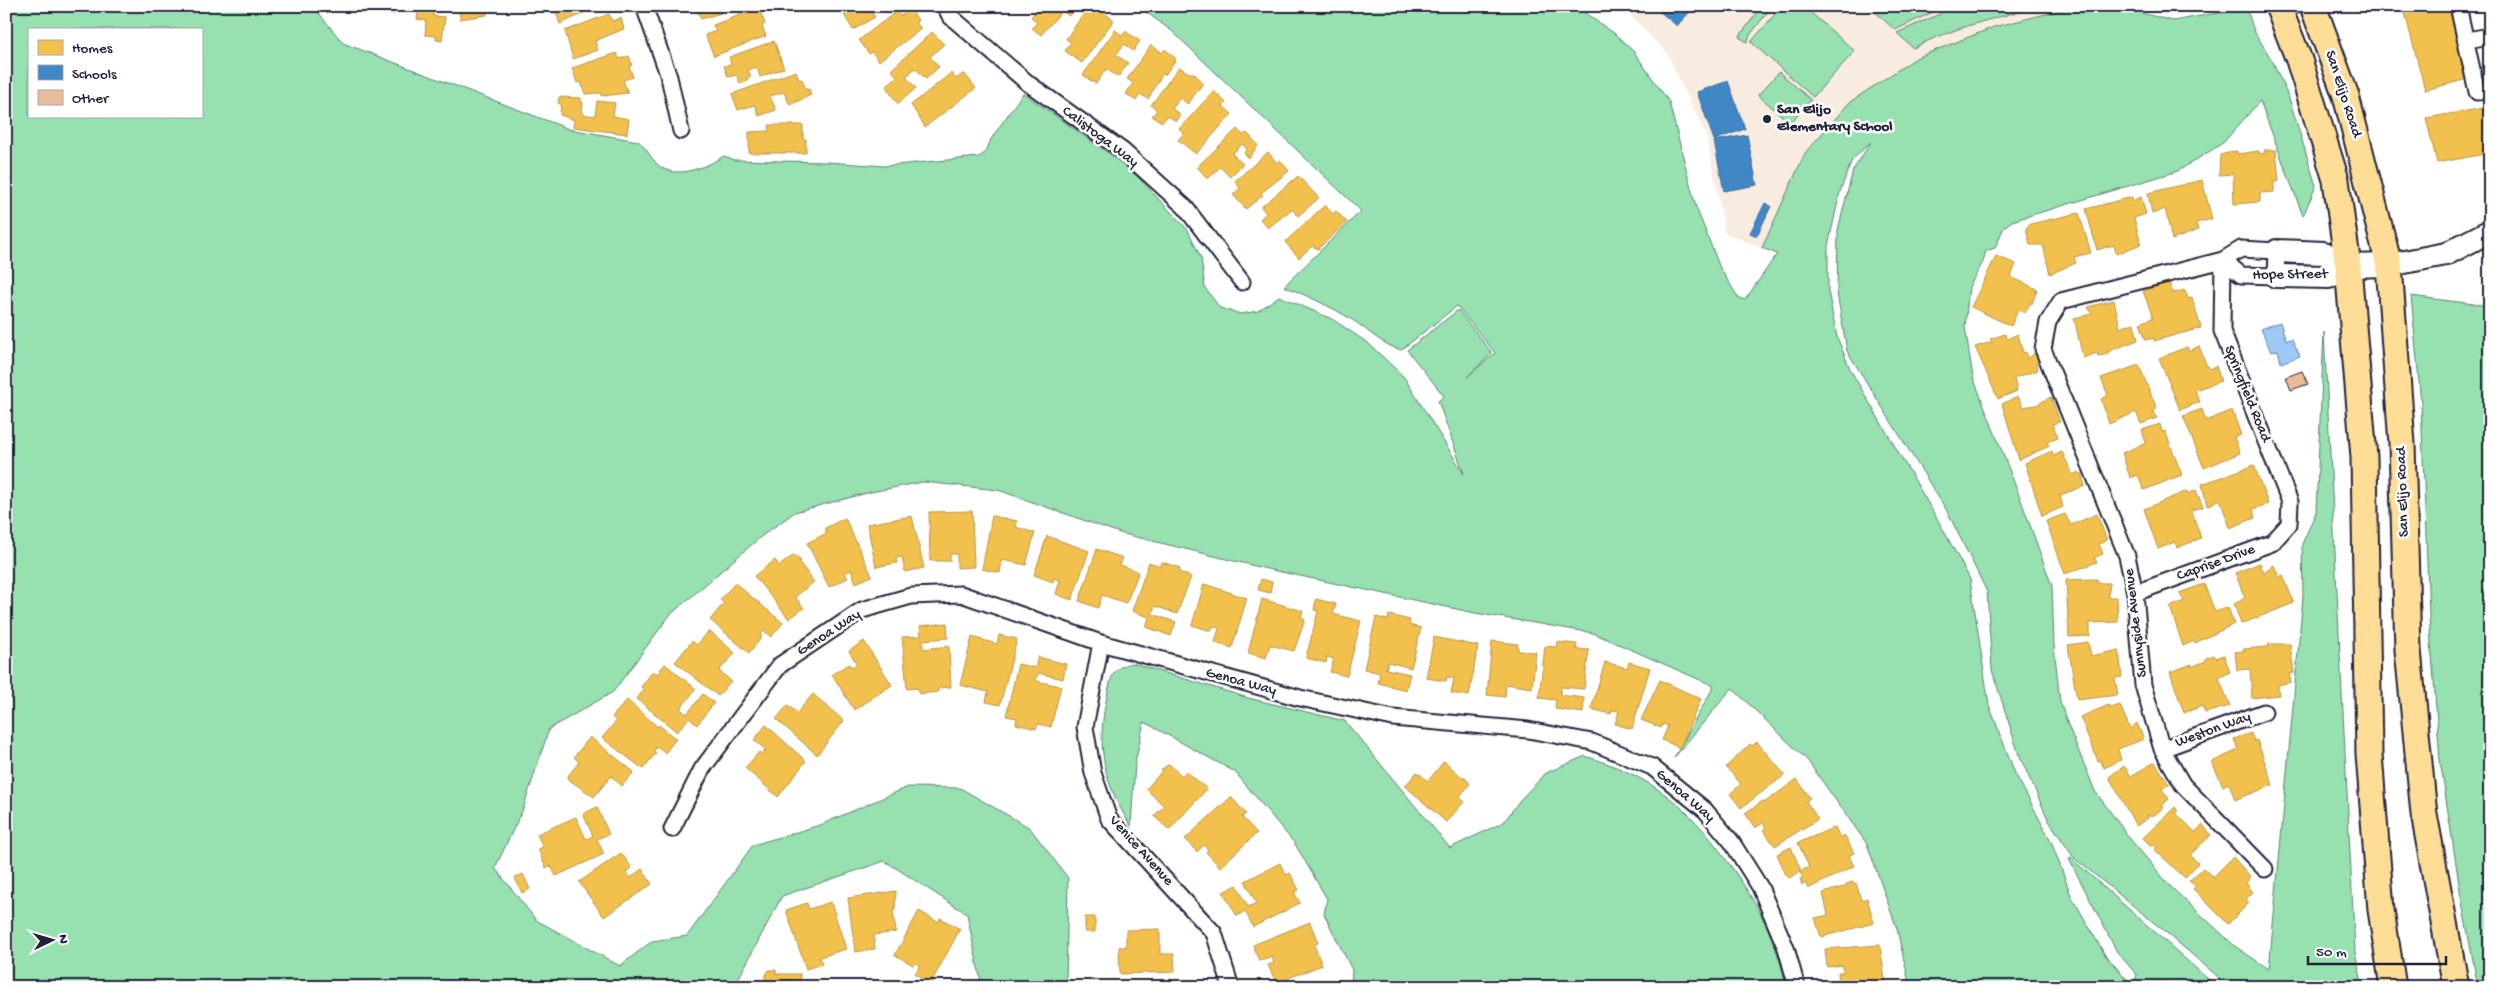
<svg xmlns="http://www.w3.org/2000/svg" width="2496" height="993" viewBox="0 0 2496 993" font-family="'Gochi Hand',sans-serif">
<rect width="100%" height="100%" fill="#fff"/>
<filter id="ink" filterUnits="userSpaceOnUse"><feTurbulence type="fractalNoise" baseFrequency=".02" numOctaves="2"/><feDisplacementMap in="SourceGraphic" scale="10" xChannelSelector="R" yChannelSelector="G"/><feConvolveMatrix kernelMatrix="1 2 1 2 8 2 1 2 1" color-interpolation-filters="sRGB"/></filter>
<g filter="url(#ink)">
<path fill="#f8ebe0" d="M1622,6h456l-84,21 -78,31 -111,95 -43,95 -37,-15 -18,-96 -40,-84z"/>
<path fill="#97e0af" stroke="#5c8175" fill-rule="evenodd" d="M6,6h307l30,37 226,86 69,12c9,7 12,16 20,24 18,16 50,1 66,-9l10,4 93,2 58,4 94,-9 7,-5 5,-13 32,-46 88,62 26,21 51,54 13,28 4,30 15,20 21,6 17,-3 21,-15 53,23 36,24 36,34 60,97 -26,-73 6,-5 -37,-46 51,-40 34,43 -25,24 28,-24 -38,-47 -56,44c-19,-5 -34,-21 -50,-31 -21,-13 -44,-23 -67,-33l77,-75 -188,-179 -35,-26h437l40,28 19,18 35,50 27,105 24,61 18,29 7,3 32,-46 -15,-6 43,-95 45,-51 66,-44 78,-31 84,-21h35l60,15 56,-10 5,-5h12l8,25 19,31 17,39 26,85 -13,30 -43,-115 -37,42 -45,28 -166,50 -8,6 -9,21 -9,3 -3,11 -14,25 -4,40 8,50 48,123 31,86 2,59 6,57 8,23 27,66 36,49 41,48 64,59 33,22 34,-373 -1,-52 14,-32 8,-180 31,620 8,35h-137l-10,-12 -48,-41 -94,-76 -25,-37 -30,-66 -27,-85 -5,-78 -40,-81 -100,-160 -10,-58 1,-63 15,-60 18,-28 -19,18 -12,32 -12,54v45l9,46 14,34 88,151 31,57 19,126 26,68 36,68 20,54 34,60 28,31 4,-11 -20,-23 -48,-93 2,-1 146,129h-307l-13,-58 -30,-85 -60,-84 -75,-72 -58,70 40,-72 -121,-53 -118,-20 -208,-44 -147,-36 -122,-43 -75,-8 -52,10 -76,20 -32,23 -93,80 -57,77 -64,37 -26,80 -28,59 41,52 84,46 32,-25 35,-5 66,-91 67,-20 88,-38 52,1 70,40 38,50 -2,109h-84l-15,-73 -82,-53 -103,35 -48,91h-728zM29,29h172v87h-172z
M1762,6h10l-22,29 -3,7 -8,-5z
M1782,6h21l52,45 -42,46 -62,-55z
M1869,6h67v1l-3,5 -38,18z
M1940,6h103c-45,11 -89,21 -130,42l-16,-15 45,-20z
M1779,72l32,28 -21,23 -32,-28z
M2411,296l79,10v681h-12l-16,-84 -22,-143 -11,-144 -8,-213z
M1132,663l120,36 93,22 105,127 54,-26 15,-21 27,-28 39,-17c73,22 108,55 150,116 25,36 43,72 51,115h-435l1,-17 -28,-56 3,-15 -32,-55 -60,-72 -91,-50 -9,41 -4,63c-28,-43 -35,-80 -24,-130 4,-18 5,-29 25,-33z"/>
<path fill="#9dc9f7" stroke="#6c86ac" d="M2280,322l6,18 6,-1 8,17 -19,7 -3,-13 -7,2 -10,-23z"/>
<path fill="#f2c14e" stroke="#b49148" d="M379,6h20l-5,9z
M419,6h16l-2,10 12,1 -3,24 -6,-1v-4l-11,-1 1,-14 -9,-2z
M459,6h28v9l-27,4z
M551,6h57l-15,6v-3l-33,15 -4,-12 -3,1z
M696,6h37l-13,5 1,2 -20,6z
M839,6h33l-3,2 6,9 -22,13z
M1040,6h38l-9,10 -7,-5 -21,24 -9,-7 5,-6 -6,-5z
M1089,6h18l-3,7 10,7 -32,43 -17,-12 6,-9 -5,-3z
M2403,6h47l18,73 -43,11z
M759,8l6,16 -3,2 4,10 -52,20 -9,-21 11,-4 -3,-6z
M910,9l8,11 -2,2 5,7 -42,32 -7,-9 -3,2 -10,-14 38,-29 4,5z
M609,14l3,7 9,-3 3,11 -29,12 3,9 -25,9 -8,-28z
M1115,30l7,5 3,-4 15,10 -7,10 -9,-7 -8,11 12,8 -10,14 -12,-8 -10,15 -13,-9z
M932,32l12,12 -14,13 9,10 -13,12 -11,-11 -9,9 10,11 -18,16 -12,-17 11,-11 -6,-6z
M774,41l10,27 -24,9 -3,-10 -9,3 3,7 -4,1 1,3 -8,3 -3,-9 -9,2 -4,-11 7,-2 -2,-7z
M1151,45l12,8 2,-4 11,10 -11,16 -2,-2 -15,26 -8,-5 -4,7 -10,-7 7,-11 -6,-4z
M617,53l2,6 10,-3 3,9 -3,1 4,11 -10,3 5,13 -26,3 -1,-3 -16,1 -4,-12 -4,1 -5,-15z
M1179,67l10,6h5l9,10 -15,21 -8,-6 -8,11 8,5 -4,7 -8,-5 -6,6 -10,-6 5,-6 -6,-5z
M796,71l3,9 3,-1 4,11 3,-1 2,6 -21,10 -6,-13 -14,4 6,14 -17,6 -4,-11 -17,5 -6,-16z
M951,73l5,6 8,-6 12,15 -51,39 -14,-22z
M1214,91l12,12 -3,3 9,8 -36,40 -18,-14 6,-7 -5,-4z
M559,97l22,1v4h2l-1,12 13,2 2,-15 18,2 -2,13 16,3 -2,15 -54,-7 1,-7 -14,-5 1,-11 -3,-1z
M2490,107v46l-53,10 -11,-45z
M769,125h34v14h3v14h-57v-21l20,-1z
M1237,129l6,6 4,-2 11,12 -9,13 -5,-5 3,-4 -5,-5 -10,10 11,10 -13,13 -10,-10 -12,12 -11,-12z
M2264,150h12l3,31 -5,1v10l-14,1v9l-26,2 -1,-30 -14,1 1,-20 8,-2v-1l9,-1v3l22,-3v3l6,-1z
M1268,152l9,11 3,-3 9,11 -28,22 2,2 -17,14 -13,-14 7,-7 -5,-7z
M1298,176l21,22 -21,18 -6,-7 -24,19 -8,-9 6,-6 -5,-6z
M2202,180l10,39 -16,4 2,7 -26,10 -7,-31 -13,5 -4,-21z
M2132,197v4l9,-4 5,17 -12,4 7,26 -25,10 -2,-9 -17,5 -11,-41z
M1325,205l8,9 3,-3 11,11 -29,27 -6,-3 -13,12 -14,-16z
M2079,213l12,40 -17,4 2,6 -26,11 -7,-29h-13l-4,-17 4,-4z
M1996,256l20,8 -5,13 26,12 -5,15 -2,-1 -5,10 -7,-3 -7,16 -40,-19z
M2169,282l4,11 12,-3 3,9 4,-2 9,31 -47,13v-3l-8,2 -6,-17 13,-5 -10,-27z
M2114,300l6,28 14,-5 4,17 -31,12 2,2 -11,2 -1,-3 -14,5 -9,-40 18,-4 -4,-7z
M2005,334l2,5 11,-5 5,19 3,-1 1,7 8,-6 4,9h-3l2,8 -24,8 3,13 -19,8 -23,-52 17,-5 -2,-3z
M2199,346l7,18 4,5 6,-3 5,15 -26,9 5,12 -20,8 -21,-52 28,-11 2,4z
M2139,365l18,44 -4,1 4,8 -16,6 -5,-12 -27,12 -8,-25 7,-4 -7,-17z
M2018,396l5,11 13,-2 15,-8 9,25 -8,2 6,14 -11,4 2,4 -30,14 -17,-56z
M2202,409l4,12 26,-11 9,25 -7,2 6,16 -36,15 -21,-52z
M2160,424l2,8 3,-1 17,44 -38,15 -6,-15 -8,3 -8,-25 24,-10 -4,-13z
M2052,451l1,5 9,-4 11,23 5,-3 2,3 1,-2 4,13 -25,9 3,12 -21,9 -17,-53z
M2254,465l14,39 -15,5 2,9 -25,10 -10,-29 -13,7 -5,-22z
M2196,490l7,17 -12,3 10,28 -24,10 -2,-6 -17,7 -14,-40 43,-18 1,3z
M972,511l2,56 -17,1v-14h-7v7h-20l-1,-49z
M2065,514l6,11 26,-11 10,26 -8,4 4,10 -9,4 3,4 -32,12 -19,-53z
M912,516l12,52 -19,4 -3,-15 -6,1 1,5 -21,4 -9,-43z
M992,516l25,5 -1,6 19,6 -9,32 -24,-5 -2,13 -18,-4z
M845,518l27,58 -16,7 -5,-13 -6,3 3,5 -19,9 -22,-44 20,-10 -2,-5z
M1047,536l42,15 -17,49 -16,-6 4,-14 -6,-2 -1,4 -19,-7z
M1097,549l26,9 -3,7 17,6 1,3 -12,29 -24,-8 -4,13 -19,-7z
M794,555l7,6 -2,1 15,20 -19,15 9,11 -15,11 -35,-43 21,-16 4,6z
M1149,562l11,4 2,-4 18,6 -1,4 12,5 -14,37 -22,-8 -3,8 24,8 -5,14 -25,-9 3,-10 -17,-6z
M2260,563l4,10 10,-8 5,12 4,-2 11,28 -53,21 -7,-20 11,-6 -10,-25z
M1261,579l11,3 -2,11 -12,-3z
M2097,579l1,4h12l-2,14h9l1,25 -28,1v13l-21,1 -3,-57z
M735,583l48,40 -12,14 -7,-6 -4,4 2,2 -13,16 -39,-33 14,-17 -4,-3z
M1204,584l43,14 -15,50 -17,-5 4,-15 -6,-2 -2,5 -19,-6z
M2204,584l11,28 13,-5 6,17 -39,19 -1,-2 -11,5 -13,-39 14,-6 -5,-8z
M1262,599l41,12 -2,6 4,3 -11,31 -24,-6 -4,13 -18,-5z
M1316,599l20,5 -3,10 28,7 -14,55 -17,-4 4,-13 -7,-2 -1,6 -20,-5 12,-47 -4,-1z
M1389,615l21,5 -1,5 12,3 -10,40 -23,-6 -2,7 24,5 -4,16 -28,-7 2,-10 -16,-4 12,-52 12,3z
M947,623l1,15 -25,2v9l26,-3 2,41 -13,1v4l-19,2 -1,-6 -11,1 -5,-52 19,-1 -1,-10z
M708,632h3l24,21 -16,18 12,10 -13,15 -43,-34 17,-21 5,4z
M999,635l18,4 -17,66 -14,-3 2,-10 -28,-7 12,-48 25,7z
M1434,637l44,9 -9,50 -18,-3 3,-15 -7,-1 -1,4 -20,-3z
M864,641l28,44 -38,25 -22,-36 17,-10 2,3 6,-3 -8,-13z
M1492,641l26,3v7l18,1 -4,36 -26,-4 -1,13 -18,-2z
M1557,642l20,2 -1,5 13,1 -5,39 -23,-2 -1,8 24,3 -1,15 -28,-4 1,-9 -17,-2 6,-52 11,1z
M2088,642l3,14 28,-6 3,27 -7,1 3,17 -41,5 -9,-55z
M2269,644h21l4,29 -5,1 2,8 -13,3 1,10 -27,3 -2,-29 -13,1 -2,-18 8,-1v-2l25,-2z
M2214,655l2,3 8,-3 6,17 -11,6 11,28 -25,7 -3,-7 -18,7 -14,-41 22,-8 -1,3 15,-6v-3z
M1038,657l28,7 -3,15 -25,-6 -2,8 25,5 -10,41 -13,-3 -2,5 -20,-5 1,-6 -11,-2 12,-52 17,4z
M1605,662l22,6 2,-6 21,6 -18,61 -17,-5 4,-13 -7,-1 -1,4 -20,-5z
M665,664l31,25 -16,20 7,5 16,-20 11,9 -17,22 -8,-7 -12,14 -40,-33 7,-10 -3,-2 12,-16 4,3z
M1660,680l41,19 -21,49 -18,-8 6,-14 -5,-2 -2,4 -20,-8z
M813,694l31,27 -27,34 -41,-36 12,-14 9,8z
M627,700l31,27 1,-2 17,14 -11,14 -8,-7 -3,5 2,2 -13,16 -41,-31 14,-17 -4,-4z
M2109,705l1,3 10,-3 10,24 7,-6 7,16 -26,10 3,11 -17,8 -4,-8 -2,1 -18,-44z
M766,725l40,36 -28,36 -33,-29 14,-16 3,2 4,-4 -12,-10z
M2251,733l3,8 3,-1 16,45 -38,15 -6,-17 -6,3 -11,-24 26,-12 -4,-11z
M590,737l44,35 -12,14 -11,-10 -17,21 -26,-18v-3l11,-14 -5,-5z
M1757,742l28,33 -44,33 -11,-14 11,-10 -15,-17 24,-23 2,2z
M1444,761l19,17 1,-2 6,8 -11,13 5,5 -18,20 -41,-36 12,-14 11,9z
M2155,762l14,22 -7,5 7,10 -8,7 2,2 -11,9 -5,-2 1,3 -12,8 -27,-49 15,-11 7,10z
M1169,764l13,12 4,-5 21,18 -38,41 -15,-14 10,-10 -18,-17 16,-18 -1,-1z
M1797,779l13,19 -4,3 12,18 -43,27 -12,-16 3,-2 -3,-5 -8,5 -10,-15 18,-12 1,2z
M1231,797l15,17 -4,3 15,16 -37,34 -14,-15 2,-2 -4,-5 -7,7 -12,-13z
M597,807l12,27 -12,5 7,15 -48,22 -5,-10 -5,2 -8,-19 5,-2 -6,-13 39,-17 10,22 7,-3 -10,-22z
M2175,807l3,5 -2,1 19,19 8,-7 8,10 -21,20 8,8 -13,15 -30,-28 2,-3 -4,-3 -2,2 -8,-8z
M1835,827l5,11 5,-2 9,17 -5,3 5,10 -46,23 -3,-6 -3,2 -2,-6 3,-1 -3,-6 -11,6 -3,-3 -9,-21 14,-7 10,24 8,-4 -11,-24z
M621,853l11,15 -6,4 4,6 12,-9 10,15 -48,33 -25,-35z
M2233,857l18,20 -5,6 7,9 -7,7 3,4 -21,21 -35,-35 3,-3 -7,-5 14,-13 10,9z
M1280,863l6,12 4,-2 9,17 -5,2 6,11 -47,24 -8,-16 -8,5 -14,-24 14,-7 11,22 8,-4 -11,-22z
M523,874l7,15 -8,4 -7,-15z
M1853,882v2l3,-1 5,17 6,-2 7,25 -53,14 -6,-19 13,-3 -5,-22 24,-7 -1,-2z
M896,891l-1,19 -2,1 3,21 -22,3 1,14 -20,3 -7,-54z
M831,902l15,47 -26,8 2,7 -16,5 -20,-59 21,-7 2,6z
M919,911l19,11 2,-4 20,11 -29,54 -16,-9 5,-9 -5,-2 -2,2 -18,-10z
M1085,917h10v15h-10z
M1310,922l8,21 -4,2 8,20 -46,18 -8,-18 6,-2 -2,-7 -13,5 -6,-16z
M1160,929v25h14l1,18 -55,2 -1,-27h7v-17z
M1880,945l6,42h-47l-1,-15h5v-7l-16,2 -2,-18z
M769,970h7v4h24v13h-35v-11z"/>
<path fill="#3f88c5" stroke="#36699c" d="M1653,6h42l-18,20z
M1728,81l17,48 -31,11 -17,-48z
M1747,135l10,50 -33,6 -10,-50z
M1765,203l6,3 -14,30 -7,-3z"/>
<path fill="#e9bb99" stroke="#22223b" d="M2302,371l6,13 -17,6 -5,-13z"/>
<g fill="none" stroke-linecap="round" stroke-linejoin="round">
<defs>
<path id="street" d="M644,6l25,71 12,54
M945,6l5,10 79,68 94,67 62,56 57,75
M2458,6l19,86
M2467,40l23,-4
M2223,260l18,15 35,1 1,-25 -36,-2 -18,11 -162,41 -13,21 -5,27 84,207 8,37 8,92 19,64 21,36 82,84
M2135,593l137,-50 17,-19 1,-22 -68,-171 1,-71
M1101,643l-16,84 8,46 16,46 105,114 17,54
M2162,749l102,-37
M672,829l30,-60 78,-104 82,-55 49,-14 50,-2 140,49 199,55 93,20 135,12 64,12 60,25 53,43 26,31 29,46 26,61 11,39"/>
<path id="secondary" d="M2277,251l47,2 24,13 41,-1 57,-11 44,-23
M2276,276l53,1 19,-11"/>
<path id="primary" d="M2278,6l21,54 37,120 12,86 16,191 5,297 12,156 12,77
M2313,6l33,90 43,169 13,179 6,206 16,164 32,173"/>
</defs>
<use href="#street" stroke="#22223b" stroke-width="19"/>
<use href="#secondary" stroke="#22223b" stroke-width="26"/>
<use href="#primary" stroke="#22223b" stroke-width="29"/>
<use href="#street" stroke="#fff" stroke-width="15"/>
<use href="#secondary" stroke="#fff" stroke-width="22"/>
<use href="#primary" stroke="#fedd96" stroke-width="25"/>
</g>
</g>
<circle fill="#22223b" stroke="#fff" stroke-width="2" cx="1767" cy="119" r="5"/>
<g text-anchor="middle" dominant-baseline="central" stroke-width="5" stroke-linejoin="round" paint-order="stroke">
<g font-size="15" fill="#22223b" stroke="#fff">
<text transform="translate(2343 94) rotate(72)">San Elijo Road</text>
<text transform="translate(1100 137) rotate(37)">Calistoga Way</text>
<text transform="translate(2290 275) rotate(-1)">Hope Street</text>
<text transform="translate(2247 394) rotate(68)">Springfield Road</text>
<text transform="translate(2403 492) rotate(-92)">San Elijo Road</text>
<text transform="translate(2216 563) rotate(-20)">Caprise Drive</text>
<text transform="translate(2136 623) rotate(-97)">Sunnyside Avenue</text>
<text transform="translate(829 633) rotate(-33)">Genoa Way</text>
<text transform="translate(1241 682) rotate(15)">Genoa Way</text>
<text transform="translate(2213 730) rotate(-20)">Weston Way</text>
<text transform="translate(1685 796) rotate(41)">Genoa Way</text>
<text transform="translate(1141 851) rotate(48)">Venice Avenue</text>
</g>
<g font-size="15" font-weight="bold" fill="#22223b" stroke="#fff" text-anchor="start">
<text x="1777" y="110">San Elijo<tspan x="1777" dy="17">Elementary School</tspan></text>
</g>
</g>
<rect width="2496" height="993" fill="none" stroke="#fff" stroke-width="25"/>
<rect x="12" y="12" width="2471" height="968" fill="none" stroke="#22223b" stroke-width="2" filter="url(#ink)"/>
<rect x="28" y="28" width="175" height="90" fill="#ffffff" stroke="#a7a7b1"/>
<rect x="38" y="40" width="25" height="15" fill="#f2c14e" stroke="#a7a7b1"/>
<text x="72" y="52" font-size="15" fill="#22223b">Homes</text>
<rect x="38" y="65" width="25" height="15" fill="#3f88c5" stroke="#a7a7b1"/>
<text x="72" y="78" font-size="15" fill="#22223b">Schools</text>
<rect x="38" y="90" width="25" height="15" fill="#e9bb99" stroke="#a7a7b1"/>
<text x="72" y="102" font-size="15" fill="#22223b">Other</text>
<g transform="translate(52 940) rotate(85)" stroke="#ffffff" stroke-width="4" paint-order="stroke">
<path d="M0-4L9 19L0 12L-9 19Z" fill="#22223b"/>
<text y="-8" font-size="14" font-weight="bold" text-anchor="middle" fill="#22223b">N</text>
</g>
<path d="M2308 956v8h138v-8" fill="none" stroke="#22223b" stroke-width="2.5"/>
<text x="2316" y="956" font-size="15" fill="#22223b" stroke="#ffffff" stroke-width="4" paint-order="stroke">50 m</text>
</svg>
